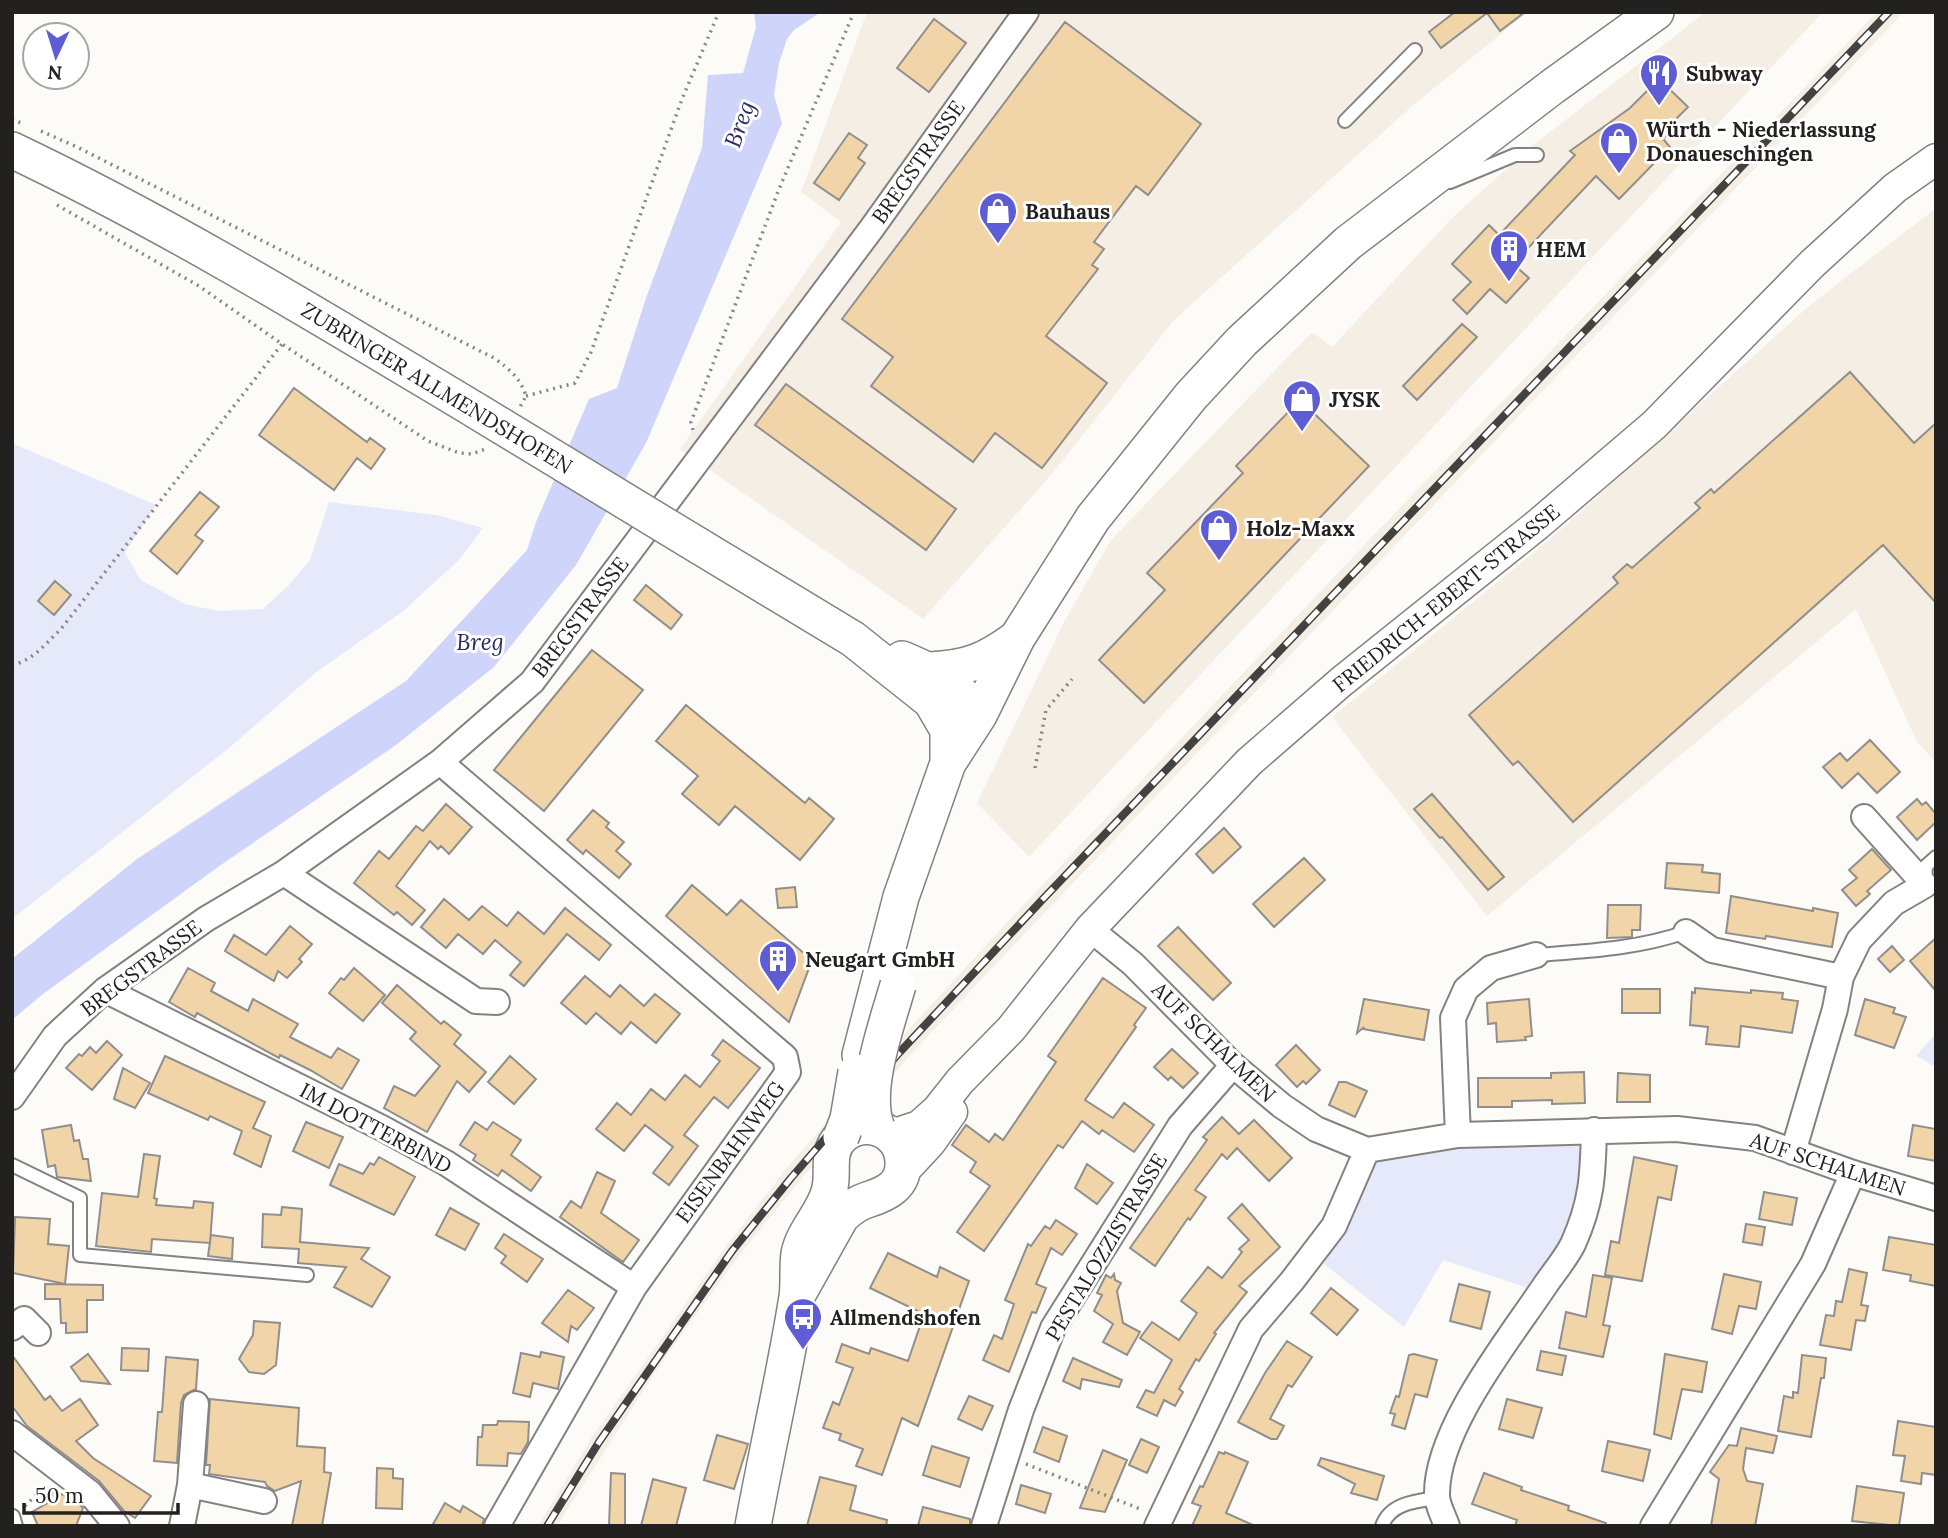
<svg xmlns="http://www.w3.org/2000/svg" width="1948" height="1538" viewBox="0 0 1948 1538" font-family="Lora,serif">
<rect width="100%" height="100%" fill="#fdfbf8"/>
<path fill="#f5eee5" d="M867,12h661l-117,95 -237,213 -122,154 -129,145 -243,-170 161,-227 -40,-30z
M1706,12h117l-794,845 -52,-54 88,-183 46,-80 201,-208 20,15 122,-131 79,-71z
M1877,12h27l-891,934 -100,106 -116,132 -59,73 -77,106 -104,163h-19l54,-89 134,-191 59,-76 115,-131 97,-106 373,-394z
M1936,208v555l-19,-21 -61,-133 -369,307 -155,-199 217,-177 261,-235z"/>
<path fill="#e6e9f9" d="M12,443l144,62 -31,48 16,27 44,24 33,7 45,-2 26,-24 21,-25 19,-58 108,13 46,13 -24,32 -57,52 -87,61 -86,75 -217,171z
M1936,1033v34l-20,-11z
M1583,1138l-1,48 -19,58 -32,45 -88,-29 -39,67 -80,-63 21,-39 30,-69 84,-14z"/>
<path fill="#cfd4fa" d="M754,12h67l-27,18 -7,9 -8,24 -5,32 8,28 -136,320 -70,122 -82,102 -98,78 -178,122 -175,127 -31,26v-61l125,-100 269,-178 121,-131 9,-28 53,-123 28,-11 29,-90 56,-150 6,-73 35,-2 13,-46z"/>
<path fill="#f1d5a9" stroke="#918f8c" stroke-width="2" d="M1455,12h70l-25,19 -13,-18 -46,35 -12,-16z
M934,19l32,24 -37,49 -32,-24z
M1065,22l136,102 -53,71 -12,-9 -42,56 10,7 -12,16 6,4 -52,67 61,47 -65,85 -47,-35 -22,29 -102,-76 22,-29 -51,-38z
M1659,79l29,28 -16,16 3,3 -12,13 7,8 -51,52 -23,-23 -83,88 16,14 -23,25 -16,-14 -23,25 -14,-14 18,-18 -19,-18 37,-39 10,10 76,-80 -5,-4 60,-43z
M849,133l18,12 -9,13 7,5 -26,37 -25,-17z
M1462,324l15,13 -60,63 -14,-14z
M1850,372l64,71 22,-20v180l-53,-58 -310,277 -55,-61 -5,4 -44,-50 149,-132 -5,-6 14,-13 5,4 68,-60 -5,-5 16,-14 3,4z
M786,384l170,125 -30,41 -171,-125z
M294,388l73,54 3,-4 15,11 -14,20 -14,-11 -23,32 -75,-55z
M1300,400l69,66 -225,237 -45,-43 66,-70 -18,-17 96,-100 -7,-7z
M200,492l19,15 -24,28 8,6 -26,33 -27,-23z
M55,581l16,14 -17,20 -16,-14z
M646,585l36,30 -11,14 -37,-29z
M592,650l51,40 -99,121 -50,-41z
M686,705l119,98 4,-5 25,21 -34,41 -65,-54 -16,19 -37,-31 16,-18 -42,-35z
M1870,740l30,32 -23,21 -19,-20 -16,15 -19,-21 17,-14 7,8z
M1432,794l72,83 -16,13 -46,-53 -2,1 -26,-29z
M1917,799l5,6 4,-3 10,12v8l-19,18 -20,-23z
M446,804l26,23 -23,27 -8,-8 -3,3 -8,-8 -34,45 29,24 -13,15 -15,-13 -3,3 -40,-32 25,-32 10,8 27,-33 7,5z
M593,810l16,13 -3,4 18,15 -8,9 15,13 -12,14 -33,-28 -3,4 -16,-14z
M1224,828l17,19 -28,26 -17,-19z
M1872,849l19,21 -24,21 3,3 -14,12 -14,-16 15,-12 -8,-8z
M1304,858l21,22 -51,47 -21,-23z
M1667,863l36,2 -1,7 18,2 -1,19 -54,-5z
M692,885l35,30 14,-15 71,60 -23,62 -123,-106z
M795,887l2,20 -19,1 -2,-19z
M1731,896l82,15v-3l25,5 -6,34 -66,-11 -1,3 -39,-6z
M444,899l25,21 13,-14 25,20 11,-14 26,22 21,-26 46,37 -12,15 -32,-26 -43,52 -14,-11 11,-13 -26,-22 -12,14 -25,-20 -12,14 -25,-21z
M1608,905h33l-1,25h-8v7l-25,1z
M290,926l22,18 -13,15 3,3 -15,16 -9,-7 -4,10 -49,-30 9,-16 32,20z
M1178,927l53,56 -18,17 -55,-54z
M1936,938v53l-26,-30z
M1892,946l12,14 -14,12 -12,-13z
M188,968l27,15 -4,8 37,20 5,-12 45,25 -8,13 41,21 7,-10 21,12 -17,29 -32,-19 -30,-15 -1,3 -82,-45 -2,4 -26,-15z
M354,968l31,27 -22,26 -34,-28 12,-15 3,2z
M585,976l25,21 10,-12 24,21 11,-12 25,20 -24,29 -25,-21 -10,12 -25,-21 -10,11 -25,-21z
M1103,978l43,30 -12,17 2,2 -51,73 28,18 11,-15 30,22 -20,27 -32,-22 -3,4 -17,-13 -19,27 -5,-3 -74,106 -27,-19 33,-46 -20,-14 6,-10 -24,-17 14,-20 23,17 6,-8 8,6 53,-78 -8,-6z
M397,985l44,39 3,-3 17,14 -7,9 32,28 -17,20 -12,-11 -30,51 -43,-24 10,-22 21,10 25,-30 -30,-27 6,-7 -34,-29z
M1695,988l56,5v-3l32,3 -1,6 16,2 -6,32 -51,-7 -2,21 -33,-3 2,-17 -18,-2 2,-33 3,1z
M1622,989h38v24h-38z
M1364,999l65,11 -5,30 -61,-11 1,-2 -7,6z
M1529,999l3,37 -7,1 1,3 -29,2 -1,-19 -8,1 -1,-21z
M1865,999l30,9 -2,5 13,4 -12,31 -39,-13z
M723,1040l37,28 -32,40 -14,-11 -30,38 14,11 -29,39 -16,-12 20,-26 -28,-22 -21,26 -28,-22 21,-26 14,12 20,-26 14,11 20,-25 15,12 20,-26 -8,-6z
M107,1041l15,14 -30,35 -26,-22 13,-14 3,2 8,-9 6,6z
M1296,1045l24,25 -14,14 -3,-3 -6,6 -21,-22z
M1172,1049l26,24 -15,15 -12,-11 -3,3 -14,-13z
M165,1056l100,46 -12,26 18,8 -10,31 -27,-13 8,-23 -32,-15 -2,4 -60,-27z
M510,1056l26,23 -22,25 -26,-22z
M123,1068l27,15 -15,25 -21,-9z
M1584,1072l1,31 -33,1v-4l-40,1v6h-34v-29h73v-5z
M1618,1073l32,2v27h-33z
M1339,1082h7l21,9 -12,26 -26,-12z
M1222,1117l17,17 15,-14 38,38 -23,23 -32,-33 -10,11 -5,-5 -27,36 11,7 -16,23 -2,-2 -33,48 -25,-18 77,-108 -4,-3z
M306,1122l37,15 -14,31 -36,-17z
M475,1122l12,8 6,-8 28,18 -10,15 30,22 -10,14 -29,-21 -4,6 -25,-16 3,-5 -16,-10z
M71,1125l3,16 5,-1 4,19h5l3,22 -34,-4 -2,-12 -7,2 -6,-37z
M1913,1125l23,4v32l-28,-5z
M144,1154l16,2 -6,42 3,1 -1,6 37,3 1,-7 19,2 -3,40 -58,-4 -1,13 -55,-6 6,-53 36,4z
M379,1157l36,20 -21,38 -64,-30 9,-21 24,10 7,-11 4,2z
M1634,1157l43,9 -6,34 -13,-3 -16,84 -37,-6 6,-34 8,2z
M1087,1164l26,19 -16,21 -22,-16z
M597,1172l18,9 -14,32 38,27 -16,22 -63,-45 11,-16 10,7z
M1764,1192l33,6 -5,27 -33,-6z
M1242,1204l38,43 -41,39 8,6 -33,41 2,1 -17,27 -3,-2 -17,30 4,3 -8,14 -11,-6 -7,16 -20,-9 9,-17 8,3 18,-33 -32,-22 12,-16 27,18 18,-27 -16,-12 27,-34 14,11 20,-26 -3,-3 10,-9 -21,-22z
M282,1207l20,2 -2,33 69,6 -8,11 29,18 -18,30 -38,-20 12,-20 -48,-4 1,-14 -37,-2 1,-33 18,1z
M450,1208l29,16 -14,26 -29,-15z
M15,1217l35,2 -2,25 21,2 -4,38 -52,-11z
M1056,1220l21,14 -15,21 -11,-7 -15,36 10,4 -10,25 -4,-1 -23,60 -26,-12 11,-25 8,4 12,-35 -9,-4 23,-56 3,2 14,-20 5,3z
M1746,1224l19,3 -3,18 -19,-3z
M504,1234l39,25 -16,23 -26,-19 5,-7 -11,-8z
M211,1235l22,3 -1,21 -24,-3z
M1889,1237l47,8v41l-26,-5 1,-6 -28,-5z
M888,1253l49,24 3,-10 29,14 -51,145 -16,-8 -20,57 -26,-9 7,-17 -24,-9 2,-6 -18,-6 10,-26 6,3 14,-37 -17,-6 6,-18 27,10 2,-6 37,13 16,-47 -54,-26z
M1849,1269l18,4 -6,32 7,1 -3,15 -9,-1 -5,30 -31,-5 6,-30 8,1 2,-15 6,1z
M1114,1274l1,6 6,3 -4,8 6,32 17,9 -13,23 -24,-13 10,-18 -19,-13 8,-16 -5,-2 9,-18 5,3z
M1724,1274l37,8 -5,27 -17,-3 -7,28 -20,-5z
M1593,1275l19,3 -9,47 7,1 -7,31 -44,-9 7,-36 20,5z
M45,1284l58,1v15h-16v32l-21,1v-10h-5l-1,-24h-15z
M1459,1284l31,8 -9,37 -31,-8z
M1331,1288l27,22 -21,25 -26,-22z
M568,1290l26,18 -17,22 -6,-4 -3,16 -26,-19z
M254,1321l26,2 -4,42 -12,9 -15,-2 -10,-13 14,-24z
M1287,1341l25,16 -20,30 -4,-2 -18,34 14,7 -7,13h-6l-33,-17 27,-49z
M122,1348l27,1 -1,22 -27,-1z
M1541,1351l25,5 -4,19 -25,-5z
M541,1352l23,5 -6,32 -25,-6 -3,14 -17,-4 8,-40 19,4z
M88,1354l22,30 -29,-3 -10,-14z
M1414,1354l23,6 -10,37 -12,-3 -10,35 -13,-4 3,-11 -5,-1 6,-17 3,1 10,-42z
M1665,1354l42,8 -5,30 -20,-3 -11,50 -17,-5z
M12,1355l33,45 5,-4 12,15 18,-12 18,26 -22,16 17,17 58,38 -16,22 -11,-7 -25,-30 -72,-55 -15,-20z
M1802,1355l24,3 -2,20h-3l-10,59 -33,-6 6,-35 9,2v-6l5,1z
M166,1357l32,3 -2,29 -12,6 -3,8 -4,60 -23,-2 4,-49h4z
M1073,1358l49,22 -3,7 -37,-8 -2,10 -17,-8z
M969,1396l24,10 -11,24 -24,-11z
M210,1399l89,9 -2,38 28,2 -1,24 7,1 -9,53h-30l9,-45 -26,10 -8,-5 -2,-4 -56,-8 1,-9h-4z
M1507,1399l35,9 -9,30 -34,-9z
M498,1421l31,1 -1,20 -7,12 -13,-1 -1,13 -30,-1 1,-28h4l1,-12h14z
M1898,1421l38,6v48l-14,-2 -1,11 -20,-3 4,-25 -12,-1z
M1043,1427l24,9 -8,26 -25,-10z
M1741,1428l36,8 -4,17 -27,-5 -3,21 4,12 16,3 -8,42h-44l8,-47 -9,-7 19,-27 8,1z
M717,1435l31,9 -14,45 -30,-9z
M1141,1439l18,8 -12,26 -18,-8z
M1608,1441l42,9 -7,31 -41,-10z
M932,1446l37,12 -9,29 -37,-12z
M1103,1450l24,10 -22,52 -25,-4z
M1219,1452l5,2 1,-2 23,10 -22,51 29,13h-63l9,-20 -9,-3 8,-17 3,1z
M1321,1458l63,18 -7,24 -26,-7 4,-9 -37,-19z
M377,1468l16,1v9l10,1 -1,30 -26,-1z
M611,1473l14,1v52h-16z
M1484,1473l38,14 -1,3 48,16 -1,4 38,13 -1,3h-90l2,-6 -45,-16z
M820,1477l36,9 -6,24 37,10 -1,6h-79z
M653,1479l33,9 -10,38h-35z
M1021,1485l30,9 -6,19 -29,-9z
M1857,1486l47,7 -5,33 -47,-5z
M53,1491l21,8 9,9 -7,18h-38l-6,-14 17,-10z
M445,1503l15,9 3,-6 21,13 -2,7h-50z
M923,1507l47,12v7h-52z"/>
<g fill="none" stroke-linecap="round" stroke-linejoin="round">
<defs>
<path id="service" d="M1345,121l70,-71
M1450,182l65,-27h22
M1925,882l1,-16 10,-9
M1536,955c51,-4 101,-6 150,-23
M12,1165l68,33v57l227,20
M13,1516l3,10
M1382,1526c8,-23 34,-25 55,-28"/>
<path id="minor" d="M440,762l345,295 3,15 -154,215 -137,239
M284,873l192,128 21,1
M1090,929l43,35 100,101 49,41 34,23 51,21 91,-15 219,-6 78,9 98,35 83,25
M1686,932l26,18 129,27
M105,990l277,138 64,35 188,124
M12,1097l43,-61 50,-46 101,-71 78,-46 156,-111 92,-80 340,-454 154,-216
M1458,1135l-5,-117 13,-29 25,-21 45,-13
M1793,1152l42,-143 6,-32 18,-37 35,-37 31,-18 -61,-68
M12,1328l12,-9 14,14
M12,1433l78,60 27,33
M190,1485l74,16
M182,1526l8,-41 6,-81
M984,1526l37,-116 32,-82 127,-202 53,-61
M1157,1526l94,-197 41,-48 42,-55 33,-76
M1447,1526c-3,-9 -10,-21 -10,-31 -1,-66 73,-157 109,-211 9,-13 20,-26 27,-40 19,-42 20,-69 21,-114
M1653,1526l160,-262 40,-91"/>
<path id="tertiary" d="M886,1131l12,2 21,-7 18,-16 23,-29 51,-52 79,-100 159,-167 92,-80 196,-157 117,-100 158,-161 83,-76 41,-29
M902,1173l28,-30 22,-31"/>
<path id="secondary" d="M12,150c160,76 311,169 463,260
M699,546l154,93 78,62 17,29v33
M902,659c38,16 52,23 77,56
M930,670c38,-2 56,-9 87,-32
M860,1055l41,-158 47,-134 31,-48 38,-77 76,-120 98,-122 51,-55 106,-98 204,-156 104,-75
M753,1526c14,-77 32,-153 44,-229 2,-14 0,-29 2,-43 4,-22 24,-40 30,-62 6,-19 -4,-39 12,-55 13,-13 34,-14 48,-3 9,7 14,17 14,28 1,24 -17,32 -36,38 -10,3 -19,10 -26,17l-43,77"/>
</defs>
<use href="#service" stroke="#848280" stroke-width="16"/>
<use href="#minor" stroke="#848280" stroke-width="28"/>
<use href="#tertiary" stroke="#848280" stroke-width="33"/>
<use href="#secondary" stroke="#848280" stroke-width="38"/>
<path stroke="#888684" stroke-width="3.5" stroke-dasharray="2 5" stroke-linecap="butt" d="M12,119l9,4
M41,131l36,16 417,211c15,11 26,19 32,38l-6,11
M57,205l142,81 83,58 146,97 31,12 13,1 16,-6
M526,396l49,-13 16,-31 91,-253 37,-87
M693,430l-2,-8 88,-233 75,-177
M12,665c22,-5 33,-21 49,-36l221,-285
M1035,768l11,-58 26,-31
M1026,1464l117,46
M25,1506l10,-10 7,-11"/>
<use href="#service" stroke="#fff" stroke-width="12"/>
<use href="#minor" stroke="#fff" stroke-width="24"/>
<use href="#tertiary" stroke="#fff" stroke-width="30"/>
<use href="#secondary" stroke="#fff" stroke-width="35"/>
<defs>
<path id="rail" d="M547,1526l52,-84 133,-191 59,-73 108,-125 144,-154 846,-887"/>
</defs>
<use href="#rail" stroke="#444241" stroke-width="8"/>
<use href="#rail" stroke="#fff" stroke-width="5" stroke-dasharray="16" stroke-linecap="butt"/>
<defs>
<path id="secondary-bridge" d="M475,410l224,136
M877,1128c-15,-38 10,-104 21,-143
M841,1137l7,-18 8,-47"/>
</defs>
<use href="#secondary-bridge" stroke="#848280" stroke-width="38" stroke-linecap="butt"/>
<use href="#secondary-bridge" stroke="#fff" stroke-width="35"/>
</g>
<defs>
<symbol id="restaurant-pin" viewBox="-11 -11 22 30"><path d="M0 17L-7.5 6A9.5 9.5 0 1 1 7.5 6Z" fill="#5e5dd6" stroke="#fff"/><path d="M-5-6h1v4h1v-4h1v4h1v-4h1v5L-1.5 .5V6h-2V.5L-5-1ZM5-6V6H3V1.5H1.5Q1.5-4 5-6Z" fill="#fff"/></symbol>
<symbol id="shop-pin" viewBox="-11 -11 22 30"><path d="M0 17L-7.5 6A9.5 9.5 0 1 1 7.5 6Z" fill="#5e5dd6" stroke="#fff"/><path d="M-5-2.5h2.3a2.7 3.5 0 0 1 5.4 0H5L5.5 6h-11ZM-1.5-2.5h3a1.5 2.3 0 0 0-3 0Z" fill="#fff"/></symbol>
<symbol id="building-pin" viewBox="-11 -11 22 30"><path d="M0 17L-7.5 6A9.5 9.5 0 1 1 7.5 6Z" fill="#5e5dd6" stroke="#fff"/><path d="M-4-6H4V6H1V3H-1V6H-4ZM-2.5-4.3h1.7v1.8h-1.7ZM.8-4.3h1.7v1.8H.8ZM-2.5-1h1.7V.8h-1.7ZM.8-1h1.7V.8H.8Z" fill="#fff"/></symbol>
<symbol id="bus-pin" viewBox="-11 -11 22 30"><path d="M0 17L-7.5 6A9.5 9.5 0 1 1 7.5 6Z" fill="#5e5dd6" stroke="#fff"/><path d="M-5-6H5V4H4V6H2V4H-2V6H-4V4H-5ZM-3.5-4V0h7V-4ZM-3.5 1.2v1.5H-2V1.2ZM2 1.2v1.5H3.5V1.2Z" fill="#fff"/></symbol>
</defs>
<g fill-rule="evenodd">
<use href="#restaurant-pin" x="1637" y="51" width="44" height="60"/>
<use href="#shop-pin" x="1597" y="119" width="44" height="60"/>
<use href="#shop-pin" x="976" y="189" width="44" height="60"/>
<use href="#building-pin" x="1487" y="227" width="44" height="60"/>
<use href="#shop-pin" x="1280" y="377" width="44" height="60"/>
<use href="#shop-pin" x="1197" y="506" width="44" height="60"/>
<use href="#building-pin" x="756" y="937" width="44" height="60"/>
<use href="#bus-pin" x="781" y="1295" width="44" height="60"/>
</g>
<g text-anchor="middle" dominant-baseline="central" stroke-width="6" stroke-linejoin="round" paint-order="stroke">
<g font-size="21" font-weight="bold" fill="#222120" stroke="#fff" text-anchor="start">
<text x="1686" y="73">Subway</text>
<text x="1646" y="129">Würth - Niederlassung<tspan x="1646" dy="24">Donaueschingen</tspan></text>
<text x="1025" y="211">Bauhaus</text>
<text x="1536" y="249">HEM</text>
<text x="1329" y="399">JYSK</text>
<text x="1246" y="528">Holz-Maxx</text>
<text x="805" y="959">Neugart GmbH</text>
<text x="830" y="1317">Allmendshofen</text>
</g>
<g font-size="21" fill="#222120" stroke="#fff">
<text transform="translate(918 162) rotate(-55)">BREGSTRASSE</text>
<text transform="translate(437 388) rotate(31)">ZUBRINGER ALLMENDSHOFEN</text>
<text transform="translate(1446 598) rotate(-39)">FRIEDRICH-EBERT-STRASSE</text>
<text transform="translate(580 617) rotate(-53)">BREGSTRASSE</text>
<text transform="translate(141 968) rotate(-37)">BREGSTRASSE</text>
<text transform="translate(1214 1042) rotate(44)">AUF SCHALMEN</text>
<text transform="translate(376 1128) rotate(28)">IM DOTTERBIND</text>
<text transform="translate(730 1152) rotate(-54)">EISENBAHNWEG</text>
<text transform="translate(1828 1164) rotate(18)">AUF SCHALMEN</text>
<text transform="translate(1106 1247) rotate(-59)">PESTALOZZISTRASSE</text>
</g>
<g font-size="23" font-style="italic" fill="#2b2c63" stroke="#fff">
<text transform="translate(739 124) rotate(-70)">Breg</text>
<text x="480" y="641">Breg</text>
</g>
</g>
<rect width="1948" height="1538" fill="none" stroke="#222120" stroke-width="28"/>
<g transform="translate(56 56) rotate(184)"><circle r="33" fill="#ffffff" stroke="#a7a6a6" stroke-width="2"/>
<path d="M0-5L12 26L0 18L-12 26Z" fill="#5e5dd6"/>
<text y="-10" font-size="19" font-weight="bold" text-anchor="middle" fill="#222120">N</text>
</g>
<path d="M24 1503v10h154v-10" fill="none" stroke="#222120" stroke-width="3.5"/>
<text x="35" y="1503" font-size="21" fill="#222120" stroke="#ffffff" stroke-width="5" paint-order="stroke">50 m</text>
</svg>
